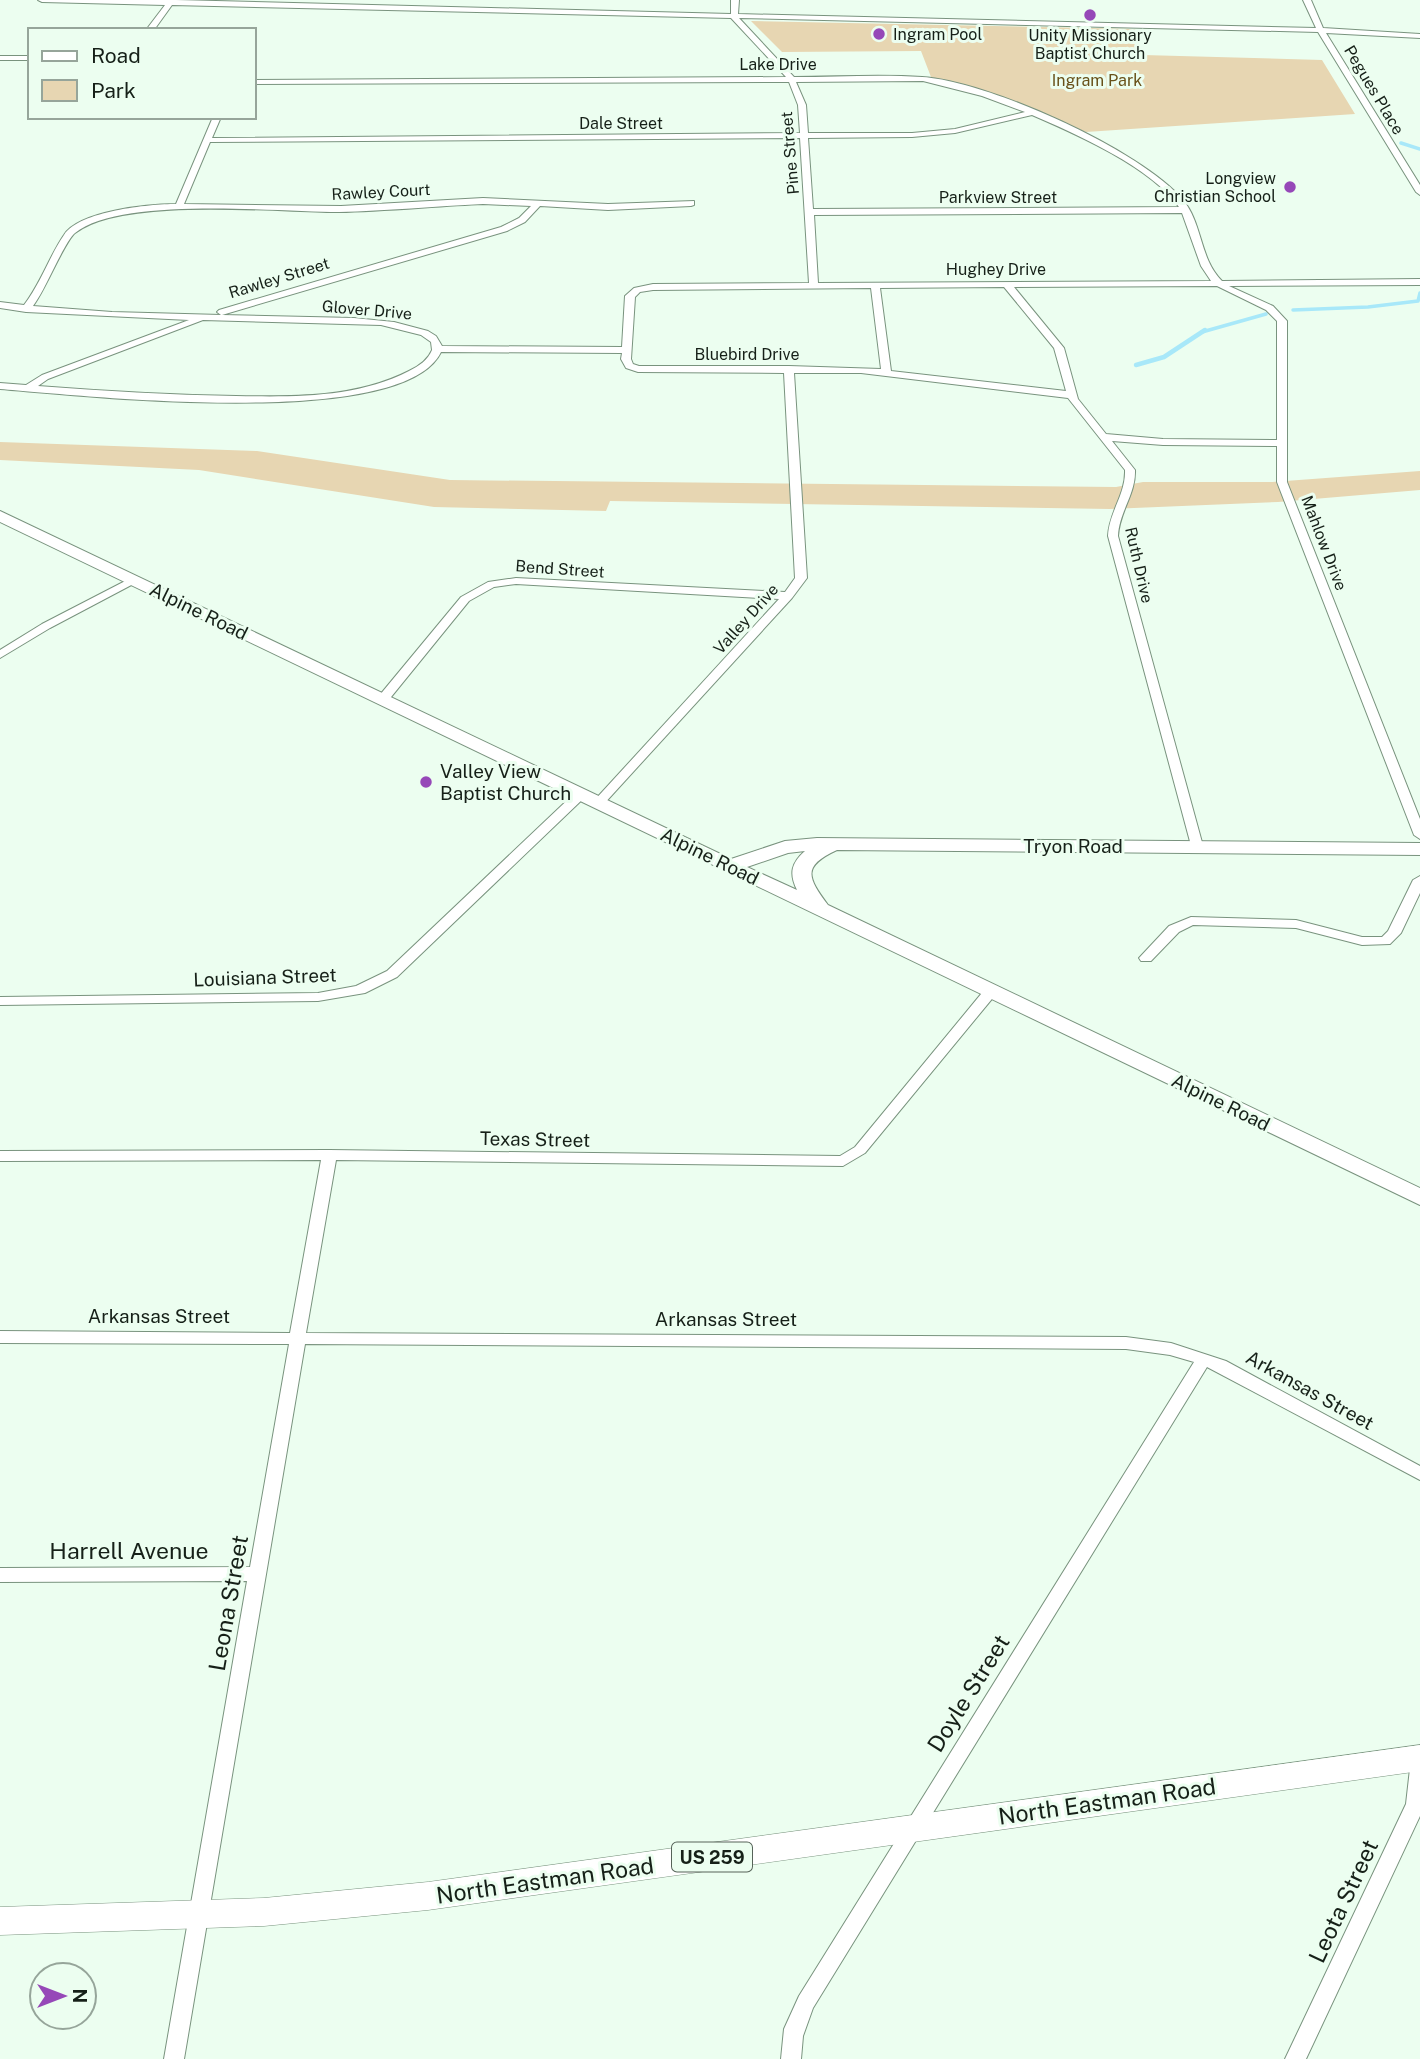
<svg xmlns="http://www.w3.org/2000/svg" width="1420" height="2059" viewBox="0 0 1420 2059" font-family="'Public Sans',sans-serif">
<rect width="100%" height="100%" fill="#ecfef0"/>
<path fill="#e7d6b2" d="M751,21l384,8 8,26 179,5 33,54 -269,18 -75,-31 -80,-24 -10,-26 -139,1z
M0,442l257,9 193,29 666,7 27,-5h129l148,-11v19l-142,12 -168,7 -500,-8 -4,10 -172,-4 -235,-37 -199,-10z"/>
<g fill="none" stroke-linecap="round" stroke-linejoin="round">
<path stroke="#a8e8f9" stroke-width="3.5" d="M1401,143l19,6
M1293,310l75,-3 50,-6 2,-8
M1202,332l64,-18"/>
<path stroke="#a8e8f9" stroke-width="4.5" d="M1136,365l28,-8 41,-27"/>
<defs>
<path id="street" d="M38,0h138l555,14v-14h8l-1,14 578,14 -13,-28h8l12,28 97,6v4l-94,-5 94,152v10l-4,-3 -98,-160 -579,-14 55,59c42,0 86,-3 128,0 66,4 219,73 261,123 20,24 16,58 39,81l198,-2v6l-191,1 44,20 14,15v161l133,337v20l-6,-4 -137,-353v-36l-114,-1 -51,-4 23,29c1,24 -16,42 -17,66l85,310 -1,3h-10l-84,-313c1,-24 18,-42 17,-66l-57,-72 -207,-25h-67l13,205 -15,20 -190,208h-8l-2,-3 187,-204 -263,-15 -22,3 -25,14 -82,101h-8v-6l82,-99 27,-15 28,-4 269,14 10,-14 -11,-205 -146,-1 -12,-4 -5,-9 1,-6 -181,-1c-38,80 -362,43 -441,37v-6l26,2 16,-10 147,-55 -163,-8 -26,-4v-6l24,3c17,-22 25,-48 40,-70 15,-24 85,-31 112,-31l37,-87h8l-9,21 588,-5 -2,-28 -9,-23 -535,2v-4l532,-3 -55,-59 -559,-13 -18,25h-8l19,-25 -123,-3zM923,81l59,15 43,16 -70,17 -43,4h-104l-2,-28 -10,-23zM1032,115c44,19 119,52 147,92l-366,2 -5,-71 104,-1 43,-4zM800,138l9,145 -156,1 -19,4 -9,8 -3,51 -180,-1 -6,-10 -8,-5 -34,-9 -40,-4 -132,-3 285,-84 18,-9 15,-16 68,4 83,-4 3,-1v-4l-86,3 -125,-6 -142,8 -157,-2 26,-62zM483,204l48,2 -12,12 -18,9 -282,83 -2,2 4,3 -109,-3 -79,-6c13,-17 31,-64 42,-73 46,-37 203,-21 264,-21 48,-1 96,-6 144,-8zM1182,213l19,53 10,15 -393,2 -4,-68zM1217,286l49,24 11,11v119l-114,-1 -57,-5 -28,-35 -14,-51 -50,-61zM1004,287l50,61 12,43 -175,-20 -11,-83zM871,288l10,81 -92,-3h-150l-6,-2 -2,-5 4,-62 5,-5 13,-2zM203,320l178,5 40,10 10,7 1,8c-4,10 -13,16 -23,21 -53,27 -114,26 -173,25 -66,-1 -132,-5 -198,-10l10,-7z
M0,56h30v4h-30z
M133,577l6,3 -2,2 -87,46 -50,30v-8l42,-26z
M581,790l6,4 -2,3 -188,180 -32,16 -47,8 -318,4v-8l318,-4 38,-7 31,-15 190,-180z
M1420,876v17l-19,40 -11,11 -28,1 -66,-17 -103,-3 -14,7 -28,29h-10l-2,-3 30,-32 22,-9 105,3 66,17h20l6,-6 25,-51z
M991,987l5,1 2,3 -2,3 -131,159 -22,13 -507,-6 -30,173 820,4 45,6 55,18 194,105v14l-213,-113 -394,641 -10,28 -2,23h-20l3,-30 15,-33 395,-634 -24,-7 -44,-6 -821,-5 -121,715h-20l83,-478 -247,1v-14l250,-1 39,-223 -289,-1v-12l290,2 31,-173 -321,1v-10l329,-1 511,6 15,-9 131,-159z
M1420,1752v64l-114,243h-21l121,-255 5,-44 2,-6z"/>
<path id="secondary" d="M0,511l731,348 54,-18 32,-3 603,5v12l-583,-5c-35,16 -30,27 -9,55l592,283v17l-1420,-683zM805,851c-14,12 -16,23 -8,39l-50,-23 41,-14z"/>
<path id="primary" d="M1420,1745v26l-992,139 -164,16 -264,9v-28l264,-9 164,-16z"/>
</defs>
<use href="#street" stroke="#79937e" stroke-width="2"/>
<use href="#secondary" stroke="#79937e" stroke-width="2"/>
<use href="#primary" stroke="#79937e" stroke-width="1"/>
<use href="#street" fill="#fff" fill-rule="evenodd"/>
<use href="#secondary" fill="#fff" fill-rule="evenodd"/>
<use href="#primary" fill="#fff" fill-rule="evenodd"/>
</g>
<g fill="#9648b8" stroke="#ecfef0" stroke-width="2.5">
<circle cx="1090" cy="15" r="7"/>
<circle cx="879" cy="34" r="7"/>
<circle cx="1290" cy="187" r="7"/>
<circle cx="426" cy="782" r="7"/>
</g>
<g text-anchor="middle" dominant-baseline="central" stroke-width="6" stroke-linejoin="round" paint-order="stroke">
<g font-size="16" fill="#162018" stroke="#ecfef0" text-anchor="start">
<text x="893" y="34">Ingram Pool</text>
<text x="1090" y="35" text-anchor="middle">Unity Missionary<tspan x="1090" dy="18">Baptist Church</tspan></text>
<text x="1276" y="178" text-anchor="end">Longview<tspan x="1276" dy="18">Christian School</tspan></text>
</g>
<g font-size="16" fill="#162018" stroke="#ecfef0">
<text x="778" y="64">Lake Drive</text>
<text transform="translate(1374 90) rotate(59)">Pegues Place</text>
<text x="621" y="123">Dale Street</text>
<text transform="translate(790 153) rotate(-95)">Pine Street</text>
<text transform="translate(381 192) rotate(-3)">Rawley Court</text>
<text x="998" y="197">Parkview Street</text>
<text x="996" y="269">Hughey Drive</text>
<text transform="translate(279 278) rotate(-17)">Rawley Street</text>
<text transform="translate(367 310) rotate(5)">Glover Drive</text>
<text x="747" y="354">Bluebird Drive</text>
<text transform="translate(1324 543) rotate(69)">Mahlow Drive</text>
<text transform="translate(1139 565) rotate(77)">Ruth Drive</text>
<text transform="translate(560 569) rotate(4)">Bend Street</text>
<text transform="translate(746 619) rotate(-48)">Valley Drive</text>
</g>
<g font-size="16" fill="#685119" stroke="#ecfef0">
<text x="1097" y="80">Ingram Park</text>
</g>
<rect fill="#ecfef0" stroke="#566359" stroke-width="2" x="672" y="1842.5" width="80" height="29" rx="5"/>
<g font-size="18" font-weight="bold" fill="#162018">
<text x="712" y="1857">US 259</text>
</g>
<g font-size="19" fill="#162018" stroke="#ecfef0">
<text transform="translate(199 611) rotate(26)">Alpine Road</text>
<text x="1073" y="846">Tryon Road</text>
<text transform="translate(710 856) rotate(26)">Alpine Road</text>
<text transform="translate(265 977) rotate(-2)">Louisiana Street</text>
<text transform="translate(1221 1102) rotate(26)">Alpine Road</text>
<text transform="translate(535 1139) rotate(1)">Texas Street</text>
<text x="159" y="1316">Arkansas Street</text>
<text x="726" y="1319">Arkansas Street</text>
<text transform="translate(1310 1390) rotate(29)">Arkansas Street</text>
</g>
<g font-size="19" fill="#162018" stroke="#ecfef0" text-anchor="start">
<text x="440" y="771">Valley View<tspan x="440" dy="22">Baptist Church</tspan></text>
</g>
<g font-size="23" fill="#162018" stroke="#ecfef0">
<text x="129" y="1550">Harrell Avenue</text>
<text transform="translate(228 1603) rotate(-80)">Leona Street</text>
<text transform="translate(968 1693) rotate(-58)">Doyle Street</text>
<text transform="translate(1107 1801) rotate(-8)">North Eastman Road</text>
<text transform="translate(545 1880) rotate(-8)">North Eastman Road</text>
<text transform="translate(1343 1901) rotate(-65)">Leota Street</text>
</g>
</g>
<rect x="28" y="28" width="228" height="91" fill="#ecfef0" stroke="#96a59a" stroke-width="2"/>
<rect x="42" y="51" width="35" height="10" fill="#ffffff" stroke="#96a59a" stroke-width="2"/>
<text x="91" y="63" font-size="21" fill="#162018">Road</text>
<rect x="42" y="80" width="35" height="21" fill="#e7d6b2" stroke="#96a59a" stroke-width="2"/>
<text x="91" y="98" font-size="21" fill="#162018">Park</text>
<g transform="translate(63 1996) rotate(90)"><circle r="33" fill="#ecfef0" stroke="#96a59a" stroke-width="2"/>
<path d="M0-5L12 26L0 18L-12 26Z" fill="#9648b8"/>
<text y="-10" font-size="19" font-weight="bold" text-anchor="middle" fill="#162018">N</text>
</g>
</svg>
